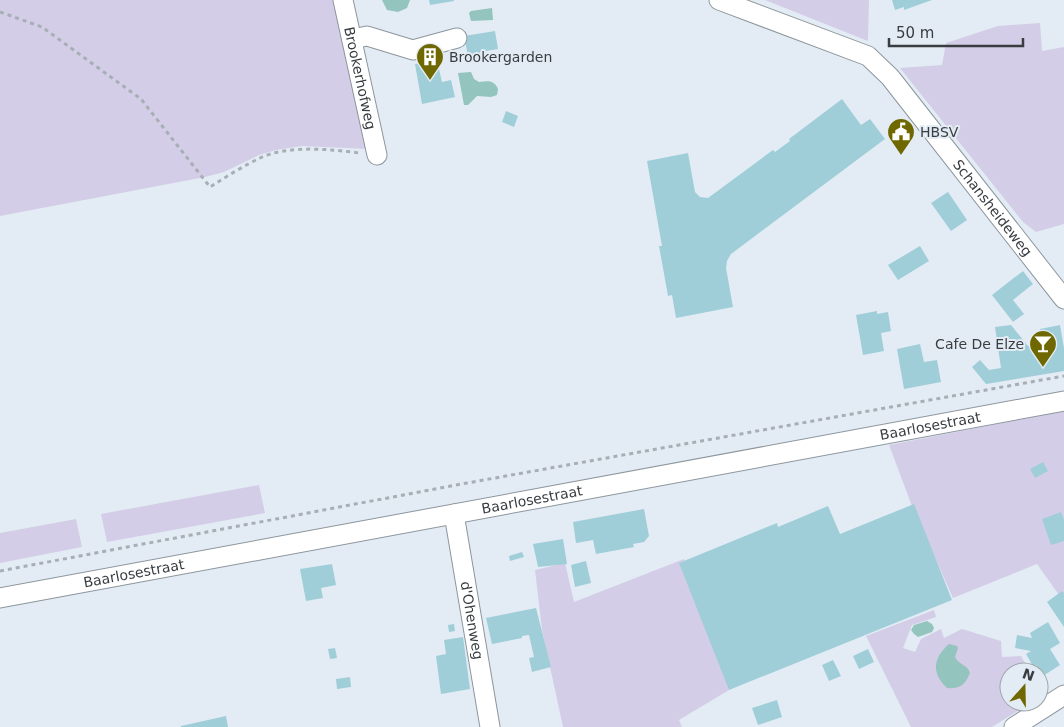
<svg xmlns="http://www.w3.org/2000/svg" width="1064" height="727" viewBox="0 0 1064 727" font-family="'DejaVu Sans',sans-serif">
<rect width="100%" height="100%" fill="#e3ecf4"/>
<path fill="#d3cde7" d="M0,0h338l30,149 -66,-3 -26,4 -17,5 -35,17 -19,5 -205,39z
M765,0h104l-1,41z
M1040,23l2,28 22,-4v177l-28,8 -13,-10 -123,-154 42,-3 4,-22 52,-17z
M1064,411v191l-27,-38 -84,34 -41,-92 -23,-61z
M259,485l6,28 -158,29 -6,-28z
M76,519l6,28 -82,16v-30z
M684,559l50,128 -55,33 3,7h-119l-21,-97 -7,-60 30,-7 9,39z
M934,610l2,7 -24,8 -9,23 12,4 6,-13 20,-10 3,9 18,-9 39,12 1,16 19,-1 9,16h-21v30h23l-40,25h-81l-45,-91z"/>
<path fill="#93c4bd" d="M382,0h28l-3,8 -9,4 -11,-2z
M492,8l1,12 -22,1 -2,-8 2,-2z
M471,72l3,7 5,3c9,-1 15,-2 19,7l-1,6 -6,2 -14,-1 -9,9h-4l-6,-32z
M927,621l5,3 2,4 -2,4 -14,5 -4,-3 -3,-4 3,-5z
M949,644l8,2 1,2 -3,9c4,8 13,8 15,16 -5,12 -10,16 -23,15 -16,-15 -14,-30 2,-44z"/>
<path fill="#9fced9" d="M429,0h25v1l-24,4z
M892,0h40l-28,10v-3l-9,3z
M495,31l3,18 -18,3 1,7 -12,2 -5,-25z
M437,60l5,22 9,-2 4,17 -33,7 -7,-40z
M842,99l19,26 9,-6 15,20 -154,115 -4,7 -1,7 7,39 -57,11 -4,-23 -4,1 -9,-50h3l-15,-85 41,-8 7,39 5,5 8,1 65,-48 2,2 15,-11 -1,-2z
M506,111l12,5 -4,11 -12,-5z
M948,192l19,28 -16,11 -20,-28z
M920,246l9,15 -31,19 -10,-15z
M1023,271l10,13 -20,16 11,14 -11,8 -21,-27z
M877,311v3l11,-2 3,19 -10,2 3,18 -21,4 -7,-40z
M1011,325l17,21 15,-3 -3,-14 20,-4 4,23v23l-78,13 -14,-17 8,-7 9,10 12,-2 -6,-41z
M920,344l4,18 13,-2 4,22 -37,7 -7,-40z
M1043,462l5,9 -13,7 -5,-9z
M914,504l38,96 -223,90 -50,-127 98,-40 1,4 50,-21 12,28z
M644,509l5,27 -5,6 -11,2 1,3 -38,7 -3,-14 -17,3 -3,-21z
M1061,512l3,8v21l-13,4 -9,-26z
M563,539l4,25 -29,3 -5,-23z
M522,552l2,5 -14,4 -1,-5z
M586,561l5,22 -16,4 -4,-22z
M332,564l4,21 -15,3 2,10 -17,3 -6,-32z
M1062,591l2,2v34l-17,-25z
M536,608l15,59 -19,5 -3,-14 5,-1 -5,-22 -7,1v2l-30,6 -6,-26z
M1048,622l12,21 -10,6 10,16 -17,11 -7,-11 -3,1 -7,-12 5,-3 -16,-3 2,-13 15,3 -2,-5z
M454,624l1,7 -6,1 -1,-7z
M463,637l7,52 -29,5 -5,-38 10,-2 -2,-14z
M335,648l2,10 -7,1 -2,-10z
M868,649l6,13 -15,7 -6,-13z
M833,660l8,16 -12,5 -7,-16z
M350,677l1,10 -14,2 -1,-10z
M777,700l5,17 -24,8 -6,-17z
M226,716l2,11h-47v-1z"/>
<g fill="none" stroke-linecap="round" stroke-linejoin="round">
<defs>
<g id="minor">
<path id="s1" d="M343,0l34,155"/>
<path id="s2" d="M719,0l149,56 22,21 174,222"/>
<path d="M352,39l15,-3 46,14 44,-12"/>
<path id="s3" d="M454,514l36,213"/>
<path id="s4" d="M0,598l1064,-197"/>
<path d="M1014,727l50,-32"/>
</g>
</defs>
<use href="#minor" stroke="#8d969d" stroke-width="21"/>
<path stroke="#a7afb5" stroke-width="3" stroke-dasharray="4 4" stroke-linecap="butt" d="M0,12l42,15 99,72 69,88c16,-10 33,-21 50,-29 27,-13 70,-9 99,-5
M0,571l467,-88 597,-107"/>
<use href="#minor" stroke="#fff" stroke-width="19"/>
</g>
<defs>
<symbol id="building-pin" viewBox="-11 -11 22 30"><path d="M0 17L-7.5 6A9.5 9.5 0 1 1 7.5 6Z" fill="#6f6800" stroke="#e3ecf4"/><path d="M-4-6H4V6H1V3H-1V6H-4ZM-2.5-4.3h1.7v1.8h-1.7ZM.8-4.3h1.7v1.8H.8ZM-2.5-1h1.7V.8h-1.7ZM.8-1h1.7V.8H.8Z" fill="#fff"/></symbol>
<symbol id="civic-pin" viewBox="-11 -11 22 30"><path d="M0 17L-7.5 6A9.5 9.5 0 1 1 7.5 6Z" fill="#6f6800" stroke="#e3ecf4"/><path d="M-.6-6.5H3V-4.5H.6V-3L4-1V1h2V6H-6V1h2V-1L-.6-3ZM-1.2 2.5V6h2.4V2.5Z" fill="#fff"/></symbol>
<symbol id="bar-pin" viewBox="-11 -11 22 30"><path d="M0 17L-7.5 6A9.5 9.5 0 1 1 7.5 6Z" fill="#6f6800" stroke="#e3ecf4"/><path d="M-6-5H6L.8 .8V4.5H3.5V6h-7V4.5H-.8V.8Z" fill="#fff"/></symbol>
</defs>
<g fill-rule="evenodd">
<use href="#building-pin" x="414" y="41" width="32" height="43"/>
<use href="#civic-pin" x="885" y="116" width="32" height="43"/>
<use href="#bar-pin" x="1027" y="328" width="32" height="43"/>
</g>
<g text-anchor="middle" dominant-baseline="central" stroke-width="4" stroke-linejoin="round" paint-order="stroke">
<g font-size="14" fill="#393d40" stroke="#e3ecf4" text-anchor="start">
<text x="449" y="57">Brookergarden</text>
<text x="920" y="132">HBSV</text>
<text x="1024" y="344" text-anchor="end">Cafe De Elze</text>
</g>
<g font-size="14" fill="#393d40" stroke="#e3ecf4">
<text stroke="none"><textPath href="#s1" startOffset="80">Brookerhofweg</textPath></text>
<text stroke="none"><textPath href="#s2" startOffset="356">Schansheideweg</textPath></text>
<text stroke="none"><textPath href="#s4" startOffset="946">Baarlosestraat</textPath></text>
<text stroke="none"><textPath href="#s4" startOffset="541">Baarlosestraat</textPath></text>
<text stroke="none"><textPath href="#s4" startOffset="136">Baarlosestraat</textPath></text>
<text stroke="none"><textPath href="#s3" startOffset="108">d'Ohenweg</textPath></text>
</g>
</g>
<g transform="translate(1024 687) rotate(20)"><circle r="24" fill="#e3ecf4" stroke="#9fa6ac"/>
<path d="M0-4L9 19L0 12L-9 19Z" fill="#6f6800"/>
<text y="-8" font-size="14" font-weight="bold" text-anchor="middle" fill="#393d40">N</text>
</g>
<path d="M889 38v8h134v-8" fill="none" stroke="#393d40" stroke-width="2.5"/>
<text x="896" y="38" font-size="15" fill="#393d40" stroke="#e3ecf4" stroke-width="4" paint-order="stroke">50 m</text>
</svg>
